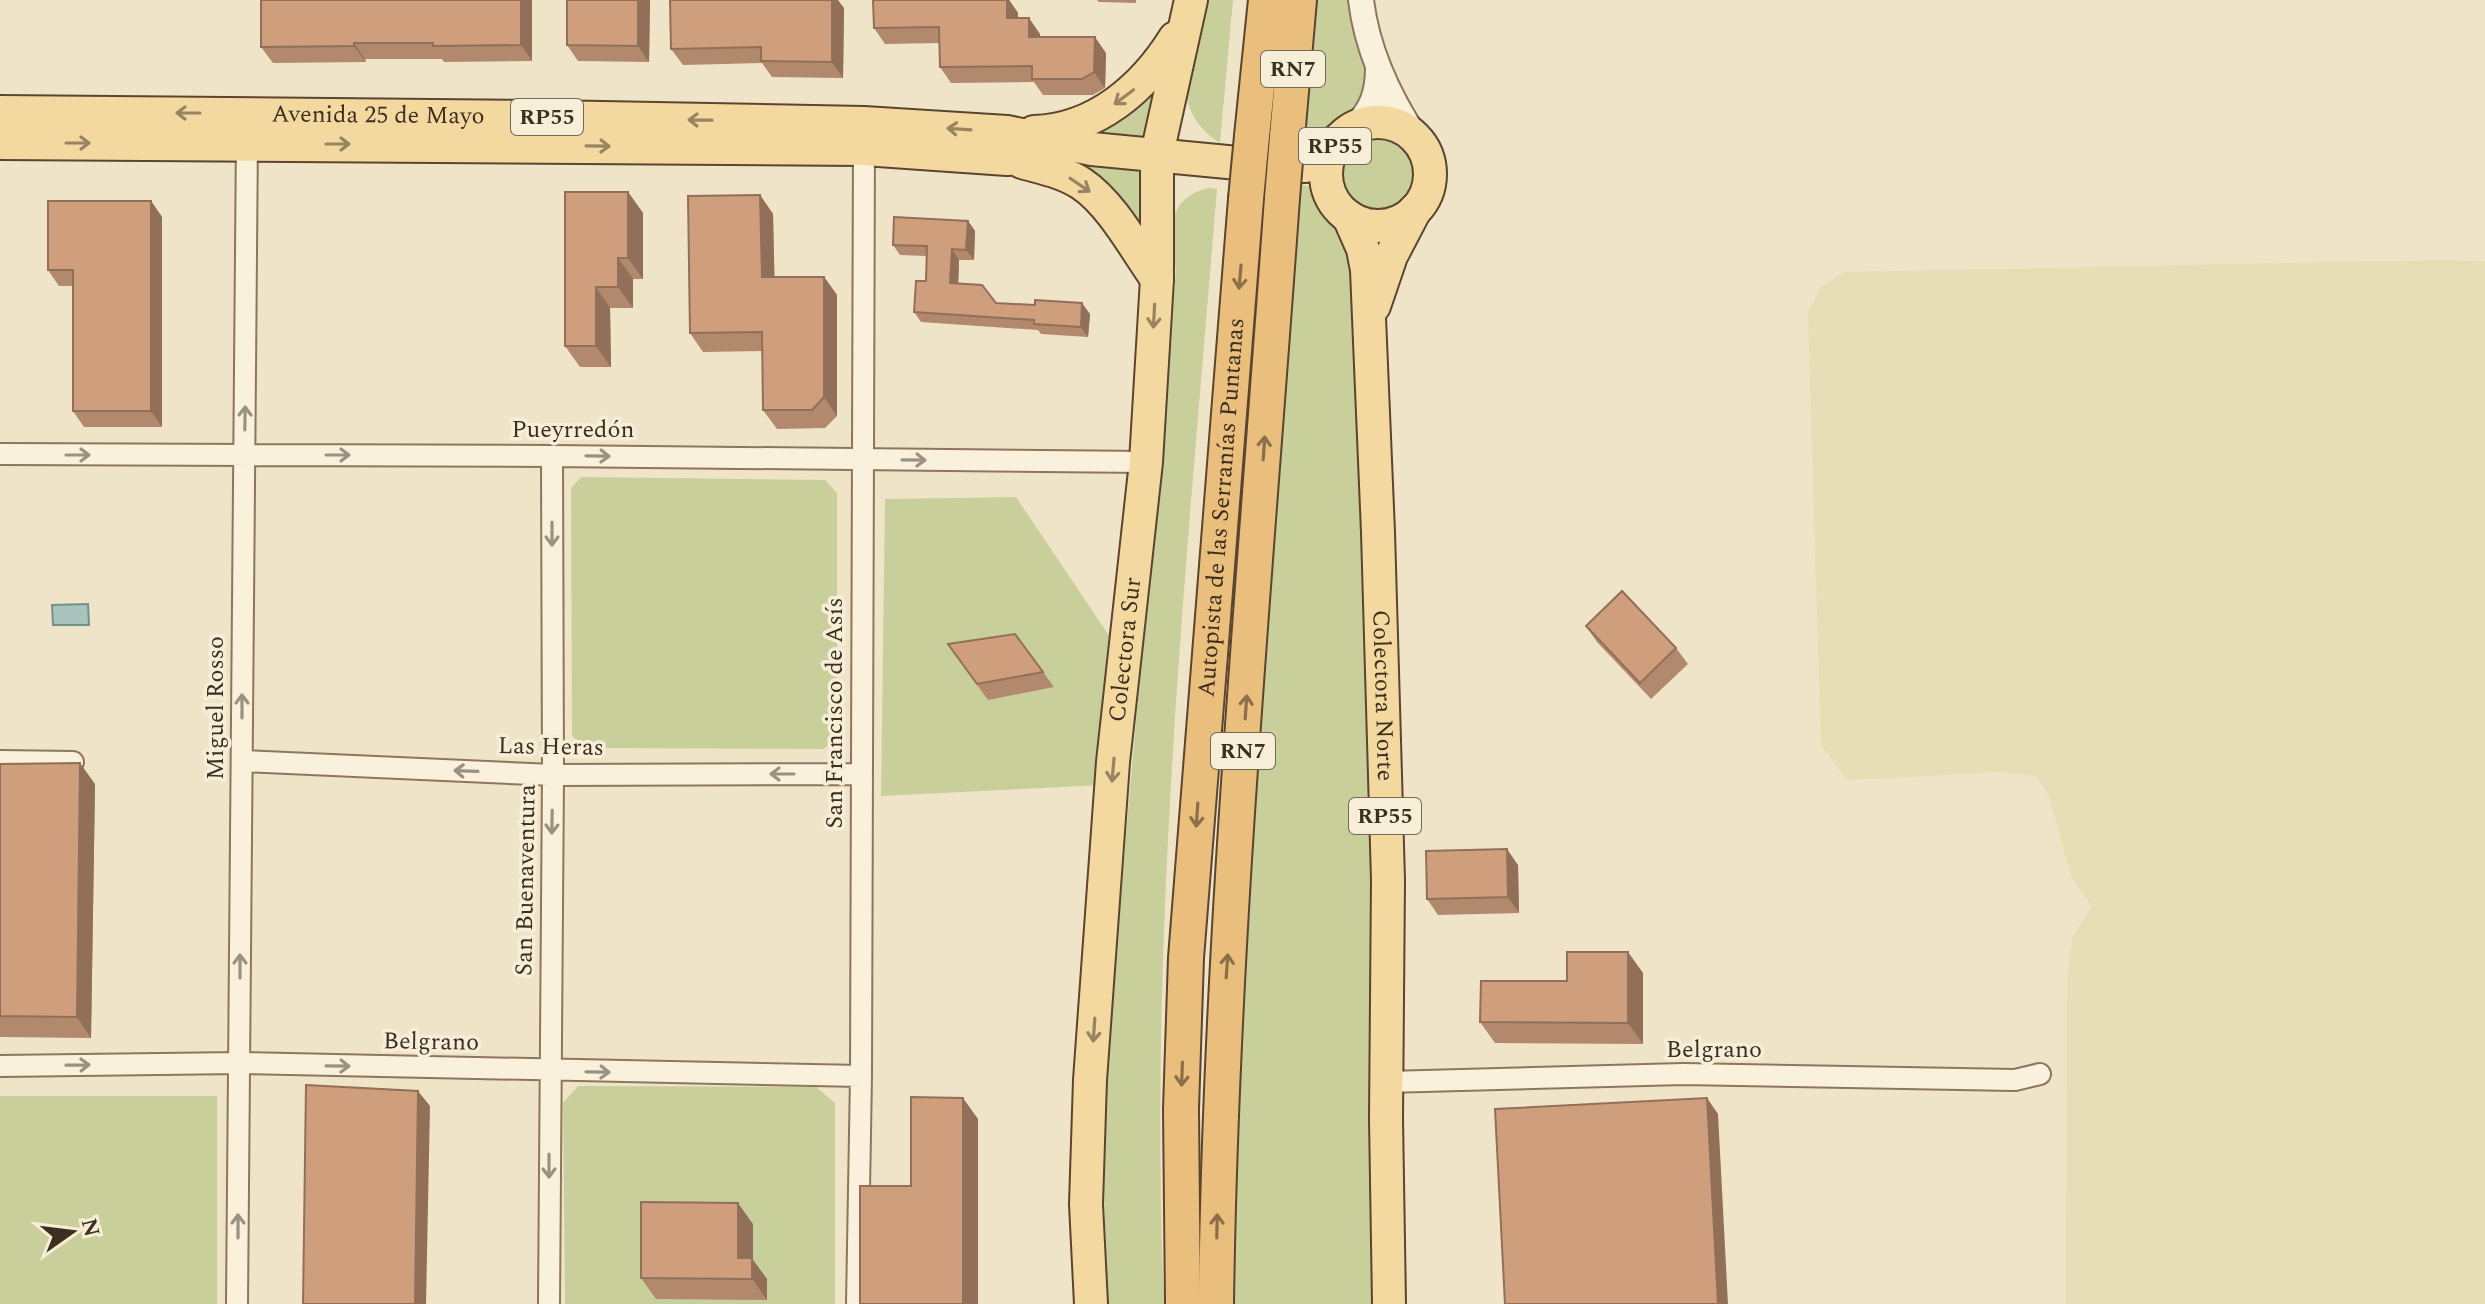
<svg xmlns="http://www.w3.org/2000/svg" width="2485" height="1304" viewBox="0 0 2485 1304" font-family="Spectral,serif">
<rect width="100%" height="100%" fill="#f0e4c8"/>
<path fill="#e6deb5" d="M2441,260l44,1v1043h-419l1,-328 6,-40 19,-30 -20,-27 -23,-83 -13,-20 -36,-4 -153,8 -26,-35 -13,-431 13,-27 24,-15z"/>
<path fill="#c9cf9b" d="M1204,0h29l-13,143c-57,-38 -29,-88 -16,-143z
M1309,0h45l15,77 -13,38 -46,35h-14z
M1157,82l-6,57 -70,1z
M1337 174a42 42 0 1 1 84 0a42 42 0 1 1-84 0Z
M1073,160l77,7 1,82 -42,-60z
M1294,183l15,3 11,8 33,47 7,161 15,646v256h-140l-2,-197z
M1209,188l8,1c-30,371 -69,742 -53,1115h-56l-5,-140 7,-149 66,-745c-5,-36 -12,-72 33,-82z
M581,477l244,3 12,13v243l-13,13 -239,-1 -13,-12 -1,-248z
M1016,497l98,146 -11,142 -222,11 4,-297z
M578,1086l238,1 19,16v201h-270l-2,-201z
M0,1096h217v208h-217z"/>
<path fill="#a9c4bc" stroke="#6f938a" stroke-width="2" d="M88,604l1,21h-36l-1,-20z"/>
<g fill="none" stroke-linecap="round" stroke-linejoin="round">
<defs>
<path id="minor" d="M0,454l552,2 594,6
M0,761l73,1
M242,761l311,14 307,-1
M0,1066l239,-3 622,13
M1387,1082l296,-8 332,6 25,-6
M237,1304l10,-1168
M549,1304l4,-529 -1,-319
M857,1304l4,-228 3,-936"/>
<path id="tertiary" d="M1361,0c6,50 28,97 55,138
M1353,128c19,-17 25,-36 25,-60"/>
<g id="primary">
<path id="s1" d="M0,112l549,5 315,6 143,9 85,17 177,17h37l11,-5 21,-21"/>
<circle cx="1378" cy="174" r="52"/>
<path d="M1034,132c62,-2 110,-44 141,-94"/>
<path d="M0,143l864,6 143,10 54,-6"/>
<path d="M1022,162c21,6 42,10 60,22 30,20 54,66 75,95"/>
<path id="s2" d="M1349,217l14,32 4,21 11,262 10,348 -2,238 3,186"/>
<path d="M1374,306l17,-50 24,-46"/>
<path id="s3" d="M1091,1304l-5,-100 4,-124 23,-318 33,-300 11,-183v-125l34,-154"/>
</g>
<g id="trunk">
<path d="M1252,136l14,-136"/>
<path d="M1287,137l12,-137"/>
<path id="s4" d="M1183,1304l-2,-195 5,-151 60,-759"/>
<path d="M1216,1304c5,-369 40,-738 66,-1106"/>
</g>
</defs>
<use href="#minor" stroke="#8d765c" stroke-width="24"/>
<use href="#tertiary" stroke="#8d765c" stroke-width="28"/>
<use href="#primary" stroke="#5b4430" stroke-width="36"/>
<use href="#trunk" stroke="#5b4430" stroke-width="38"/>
<use href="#minor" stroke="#faf1dc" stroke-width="20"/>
<use href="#tertiary" stroke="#faf1dc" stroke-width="24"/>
<use href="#primary" stroke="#f3d9a0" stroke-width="32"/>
<use href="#trunk" stroke="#eabe7c" stroke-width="34"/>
<defs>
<path id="trunk-bridge" d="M1282,198l5,-61
M1246,199l6,-63"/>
</defs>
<use href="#trunk-bridge" stroke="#5b4430" stroke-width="38" stroke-linecap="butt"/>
<use href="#trunk-bridge" stroke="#eabe7c" stroke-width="34"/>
</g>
<path fill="#b2896c" d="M532,0v61l-88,1 -2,-3h-77l1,3 -93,1 -12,-16z
M567,0h83l-1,62 -71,-1 -11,-16z
M873,0h136l9,13v5l22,16v3l66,16 -1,35 -12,7h-50l-9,-13 -83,1 -11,-16 -1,-24 -54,1 -11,-16z
M1097,0h39v3l-37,-1z
M844,8l-1,70 -71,-1 -10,-14 -79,2 -12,-16z
M628,192l15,21v66h-10v29h-23l1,59h-31l-15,-21z
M760,195l13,19 1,63h50l13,18v121l-12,12 -48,1 -14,-19v-59l-60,1 -13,-19z
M151,201l11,16v210h-78l-11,-16v-125h-14l-11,-16z
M968,221l7,10 -1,29h-15l-1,23 38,20 94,11 -2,23 -47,-3 -3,-4 -117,-8 -7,-10 12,-31v-25l-26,-1 -7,-10z
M1586,626l90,22 12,16 -37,35 -54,-57z
M948,644l95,28 11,15 -66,13z
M0,764l95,20 -4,254 -91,-1z
M1518,865l1,48 -81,2 -11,-16z
M1643,973v71l-148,-1 -15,-21 87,-41z
M753,1224v36l14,19v21l-111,-1 -15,-21z"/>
<path fill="#916f58" d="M521,0h11v61l-11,-16z
M638,0h12l-1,62 -11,-16z
M832,0h6l6,8 -1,70 -11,-16z
M1007,0h2l9,13v21l-11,-16z
M1029,18l11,16v19l-11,-16z
M1095,37l11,16 -1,35 -11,-16z
M354,43l11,16 1,3 -12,-16z
M628,192l15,21v66l-15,-21z
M760,195l13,19 2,82 -13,-19z
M151,201l11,16v210l-11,-16z
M968,221l7,10 -1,29 -8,-10z
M952,249l7,11 -1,33 -8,-10z
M618,258l15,21v29l-15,-21z
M824,277l13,18v121l-13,-19z
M596,287l14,21 1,59 -15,-21z
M1082,303l8,11 -2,23 -7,-10z
M80,763l15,21 -4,254 -14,-21z
M1507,849l11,16 1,48 -11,-16z
M1628,952l15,21v71l-15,-21z
M418,1091l12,15 -4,198h-11z
M963,1098l15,21v185h-15z
M1707,1098l11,16 10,190h-10z
M738,1203l15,21v36l14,19v21l-29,-42z"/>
<path fill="#cf9f7d" stroke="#916f58" stroke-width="2" d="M261,0h260v45l-88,1v-3h-79v3l-93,1z
M567,0h71v46l-71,-1z
M670,0h162v62l-71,-1v-14l-90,2z
M873,0h134v18h22v19h66l-1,35 -12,7h-50v-13l-92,1 -1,-40 -65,1z
M565,192h63v66h-10v29h-22v59h-31z
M760,195l2,82h62v120l-12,13h-49l-1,-78 -72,1 -2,-137z
M48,201h103v210h-78v-141h-25z
M894,217l74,4 -2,29 -14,-1 -2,34 32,2 14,18 39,2v-5l47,3 -1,24 -47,-3v-4l-120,-8 2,-31h10l1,-35 -34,-1z
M1622,591l54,57 -36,35 -54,-57z
M1015,634l28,38 -66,12 -29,-40z
M80,763l-3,254 -77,-1v-252z
M1507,849l1,48 -81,2 -1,-48z
M1567,952h61v71l-148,-1 1,-41h86z
M306,1085l112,6 -3,213h-112z
M911,1097l52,1v206h-103v-118h51z
M1707,1098l11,206h-213l-10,-195z
M641,1202l97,1v55h14v21l-111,-1z"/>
<defs><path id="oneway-shaft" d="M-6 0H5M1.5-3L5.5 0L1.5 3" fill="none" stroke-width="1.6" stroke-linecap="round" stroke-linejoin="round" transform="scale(2)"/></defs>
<g stroke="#988460">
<use href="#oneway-shaft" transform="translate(1124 97) rotate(143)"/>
<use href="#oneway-shaft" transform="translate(188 113) rotate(-180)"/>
<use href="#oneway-shaft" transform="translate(700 120) rotate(-179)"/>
<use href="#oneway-shaft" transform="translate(959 129) rotate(-176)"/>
<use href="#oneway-shaft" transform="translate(78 143)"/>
<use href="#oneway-shaft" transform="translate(338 144)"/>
<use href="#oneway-shaft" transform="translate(598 146) rotate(1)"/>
<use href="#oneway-shaft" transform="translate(1080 185) rotate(34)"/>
<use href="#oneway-shaft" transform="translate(1154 316) rotate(93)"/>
<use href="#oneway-shaft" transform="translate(1113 770) rotate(95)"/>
<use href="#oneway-shaft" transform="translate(1094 1030) rotate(94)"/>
</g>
<g stroke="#8b6f49">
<use href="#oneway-shaft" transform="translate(1240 277) rotate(95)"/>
<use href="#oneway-shaft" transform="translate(1264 448) rotate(-86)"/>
<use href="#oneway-shaft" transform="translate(1246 707) rotate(-86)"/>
<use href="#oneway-shaft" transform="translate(1197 815) rotate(94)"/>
<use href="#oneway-shaft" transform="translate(1227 966) rotate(-86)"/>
<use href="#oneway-shaft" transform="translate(1182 1074) rotate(92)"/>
<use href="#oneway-shaft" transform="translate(1217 1226) rotate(-89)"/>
</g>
<g stroke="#9c907e">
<use href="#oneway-shaft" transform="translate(245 418) rotate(-89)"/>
<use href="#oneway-shaft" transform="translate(78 455)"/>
<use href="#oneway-shaft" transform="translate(338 455)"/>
<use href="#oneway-shaft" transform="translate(598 456) rotate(1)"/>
<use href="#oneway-shaft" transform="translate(914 460) rotate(1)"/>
<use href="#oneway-shaft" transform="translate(552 534) rotate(90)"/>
<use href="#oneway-shaft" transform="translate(242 706) rotate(-90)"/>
<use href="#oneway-shaft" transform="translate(466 771) rotate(-178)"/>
<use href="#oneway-shaft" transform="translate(782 774) rotate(180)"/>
<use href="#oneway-shaft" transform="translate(552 822) rotate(91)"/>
<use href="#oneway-shaft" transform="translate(240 966) rotate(-90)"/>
<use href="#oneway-shaft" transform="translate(78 1065) rotate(-1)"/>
<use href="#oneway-shaft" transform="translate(338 1066) rotate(1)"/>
<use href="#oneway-shaft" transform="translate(598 1072) rotate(1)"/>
<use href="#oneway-shaft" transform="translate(549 1166) rotate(90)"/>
<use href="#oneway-shaft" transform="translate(238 1226) rotate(-90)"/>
</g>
<g text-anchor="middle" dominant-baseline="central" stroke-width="7" stroke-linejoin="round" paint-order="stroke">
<g fill="#f7eed8" stroke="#756857" stroke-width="2">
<rect x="1261" y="51" width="64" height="36" rx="6"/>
<rect x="511" y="99" width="72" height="36" rx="6"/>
<rect x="1299" y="128" width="72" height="36" rx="6"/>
<rect x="1211" y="733" width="64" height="36" rx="6"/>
<rect x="1349" y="798" width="72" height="36" rx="6"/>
</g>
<g font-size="22" font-weight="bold" fill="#3d2e20">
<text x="1293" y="69">RN7</text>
<text x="547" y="117">RP55</text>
<text x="1335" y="146">RP55</text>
<text x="1243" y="751">RN7</text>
<text x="1385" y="816">RP55</text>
</g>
<g font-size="24" fill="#3d2e20" stroke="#f7eed8">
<text stroke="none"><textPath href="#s1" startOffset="378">Avenida 25 de Mayo</textPath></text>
<text x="573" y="430">Pueyrredón</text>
<text stroke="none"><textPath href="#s4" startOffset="798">Autopista de las Serranías Puntanas</textPath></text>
<text stroke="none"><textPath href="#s3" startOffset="656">Colectora Sur</textPath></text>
<text stroke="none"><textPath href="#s2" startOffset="482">Colectora Norte</textPath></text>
<text transform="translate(216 708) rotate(-90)">Miguel Rosso</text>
<text transform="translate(835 713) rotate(-90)">San Francisco de Asís</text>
<text transform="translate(551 747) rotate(1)">Las Heras</text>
<text transform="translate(526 880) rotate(-89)">San Buenaventura</text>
<text transform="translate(431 1042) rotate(1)">Belgrano</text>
<text x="1714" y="1050">Belgrano</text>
</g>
</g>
<g transform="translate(72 1232) rotate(76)" stroke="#f7eed8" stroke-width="6" paint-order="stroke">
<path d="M0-6L14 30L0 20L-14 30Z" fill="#3d2e20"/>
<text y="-12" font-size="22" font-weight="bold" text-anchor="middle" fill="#3d2e20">N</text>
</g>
</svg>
